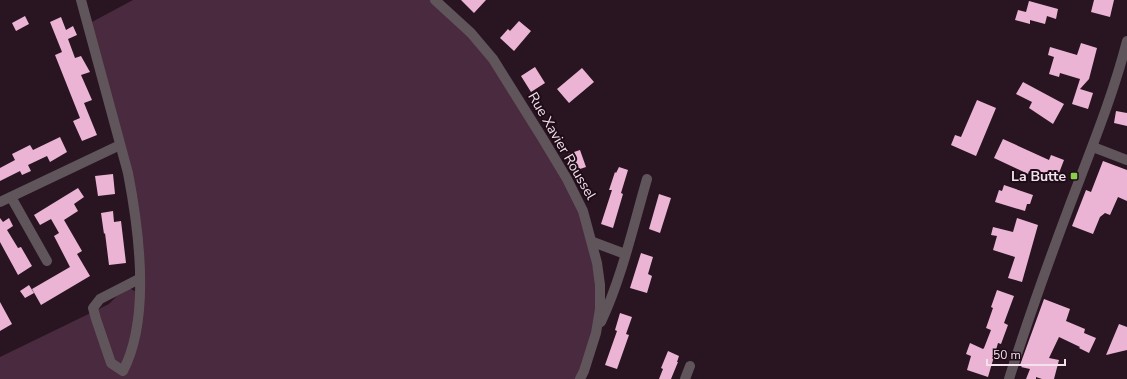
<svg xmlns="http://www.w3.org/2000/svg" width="1127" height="379" viewBox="0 0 1127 379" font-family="'Nunito Sans',sans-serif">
<rect width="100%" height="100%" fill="#291521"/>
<path fill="#4a2a3e" d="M133,0h302l36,33 112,178 17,98 -20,70h-580v-22l109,-53 8,-8 13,-8 4,3 7,-3 -14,-127 -37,-138z"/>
<path fill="#ebb4d4" d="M461,0h25l-12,13z
M1094,0h20l-4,17 -19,-5z
M1029,1l29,8 -2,10 -9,-3 -2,8 -15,-4v4l-15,-4 3,-10 8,2z
M25,16l4,8 -13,7 -4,-8z
M61,17l5,13 7,-4 4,9 -9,4 7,19 6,-2 9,16 -9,3 11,25 -8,3 13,32 -15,6 -9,-20 7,-3 -25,-63 7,-3 -12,-30z
M519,21l12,10 -17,20 -14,-13 8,-9 2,2z
M1081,43l16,5 -8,31 -9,10 13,4 -5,16 -16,-5 8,-25 -20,-6 -1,4 -10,-3 5,-17 -6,-2 2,-8 27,8z
M535,67l10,16 -14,9 -10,-16z
M582,68l12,14 -25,21 -12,-14z
M1023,82l41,22 -11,20 -24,-16 3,-6 -16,-8z
M977,100l19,8 -20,48 -25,-11 4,-10 6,2z
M1116,111l11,2v13l-13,-3z
M60,137l7,15 -17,10 -3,-6 -19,9 3,6 -9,4 -2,-4 -20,10v-13l15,-8 -3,-6 18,-9 3,5z
M1003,139l46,21 2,-5 13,5 -8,21 -27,-10 -1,3 -34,-16z
M580,150l6,17 -12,4 -6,-17z
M1103,161l24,9v31l-9,-4 -8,18 -5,-2 -5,4 -7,17 -21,-8 14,-36 5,2z
M619,167l9,3 -7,23 2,1 -10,34 -12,-4 11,-34h-3l6,-18 1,1z
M113,174l2,20 -17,2 -3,-20z
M1004,185l29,10 -3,9h-3l-2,7 -30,-9 4,-12 3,1z
M78,188l6,9 -10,7 4,7 -14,9 18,31 -5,3 13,22 -49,29 -9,-16 38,-22 -16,-31 5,-3 -8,-14 -11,6 -6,-10z
M659,194l12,4 -11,35 -11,-4z
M113,211l1,11 7,-1 5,42 -17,2 -4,-32 -1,1 -3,-21z
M0,218l3,4 6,-4 4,8 -6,4 11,18 3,-1 11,19 -14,9 -18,-33z
M1017,218l21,7 -16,57 -14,-4 7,-21 -22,-7 4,-14 -6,-1 2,-8 20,5z
M641,253l12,4 -5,17 4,2 -5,17 -17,-5z
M29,285l5,8 -9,5 -5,-7z
M997,290l17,6 -10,27 4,2 -7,19 -3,-1 -10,34 -21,-7 4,-14 -5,-2 4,-11 13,6 1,-1 7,-18 -5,-2 7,-20 -2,-1z
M1044,299l26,10 -4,12 19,8 -1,4 12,5 -7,15 -10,-5 1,-1 -21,-10 -10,21 10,2 -5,19h-12l-6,-2v2h-10l4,-10 -9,-2 1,-1 -2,-1z
M0,302l12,22 -12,7z
M620,313l12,4 -6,17 3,1 -12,34 -12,-4 12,-34 -2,-1z
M1119,324l8,3v23l-21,5z
M668,351l11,5 -2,6h1l-7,17h-12l4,-10 -2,-1z"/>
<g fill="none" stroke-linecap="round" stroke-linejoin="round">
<path stroke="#60555b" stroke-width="10" d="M81,0l47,173c11,57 23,145 -5,198l-12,-8 -15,-44 -3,-11 7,-9 39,-20
M435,0l36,33 22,26 50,80 24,40 16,32 14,52 3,22v24l-4,24 -12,38 -4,8
M1093,147l34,13
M11,197l36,64
M0,202l120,-57
M593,242l32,12
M601,322c21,-45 32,-95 46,-143
M685,379l5,-13
M1009,379c18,-57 38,-113 59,-169 21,-56 44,-111 59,-169"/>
</g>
<rect fill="#89cf49" stroke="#1f0c18" stroke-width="1.5" x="1070" y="172" width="8" height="8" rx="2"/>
<g text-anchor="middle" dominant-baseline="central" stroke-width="4" stroke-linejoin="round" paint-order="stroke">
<g font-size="14" fill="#f1e2eb" stroke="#1f0c18">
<text transform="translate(562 146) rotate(60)">Rue Xavier Roussel</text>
</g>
<g font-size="14" font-weight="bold" fill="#f1e2eb" stroke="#1f0c18" text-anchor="end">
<text x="1066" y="176">La Butte</text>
</g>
</g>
<path d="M987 359v6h78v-6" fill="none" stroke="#f1e2eb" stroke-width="2"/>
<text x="993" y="359" font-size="12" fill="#f1e2eb" stroke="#1f0c18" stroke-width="3" paint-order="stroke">50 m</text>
</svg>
